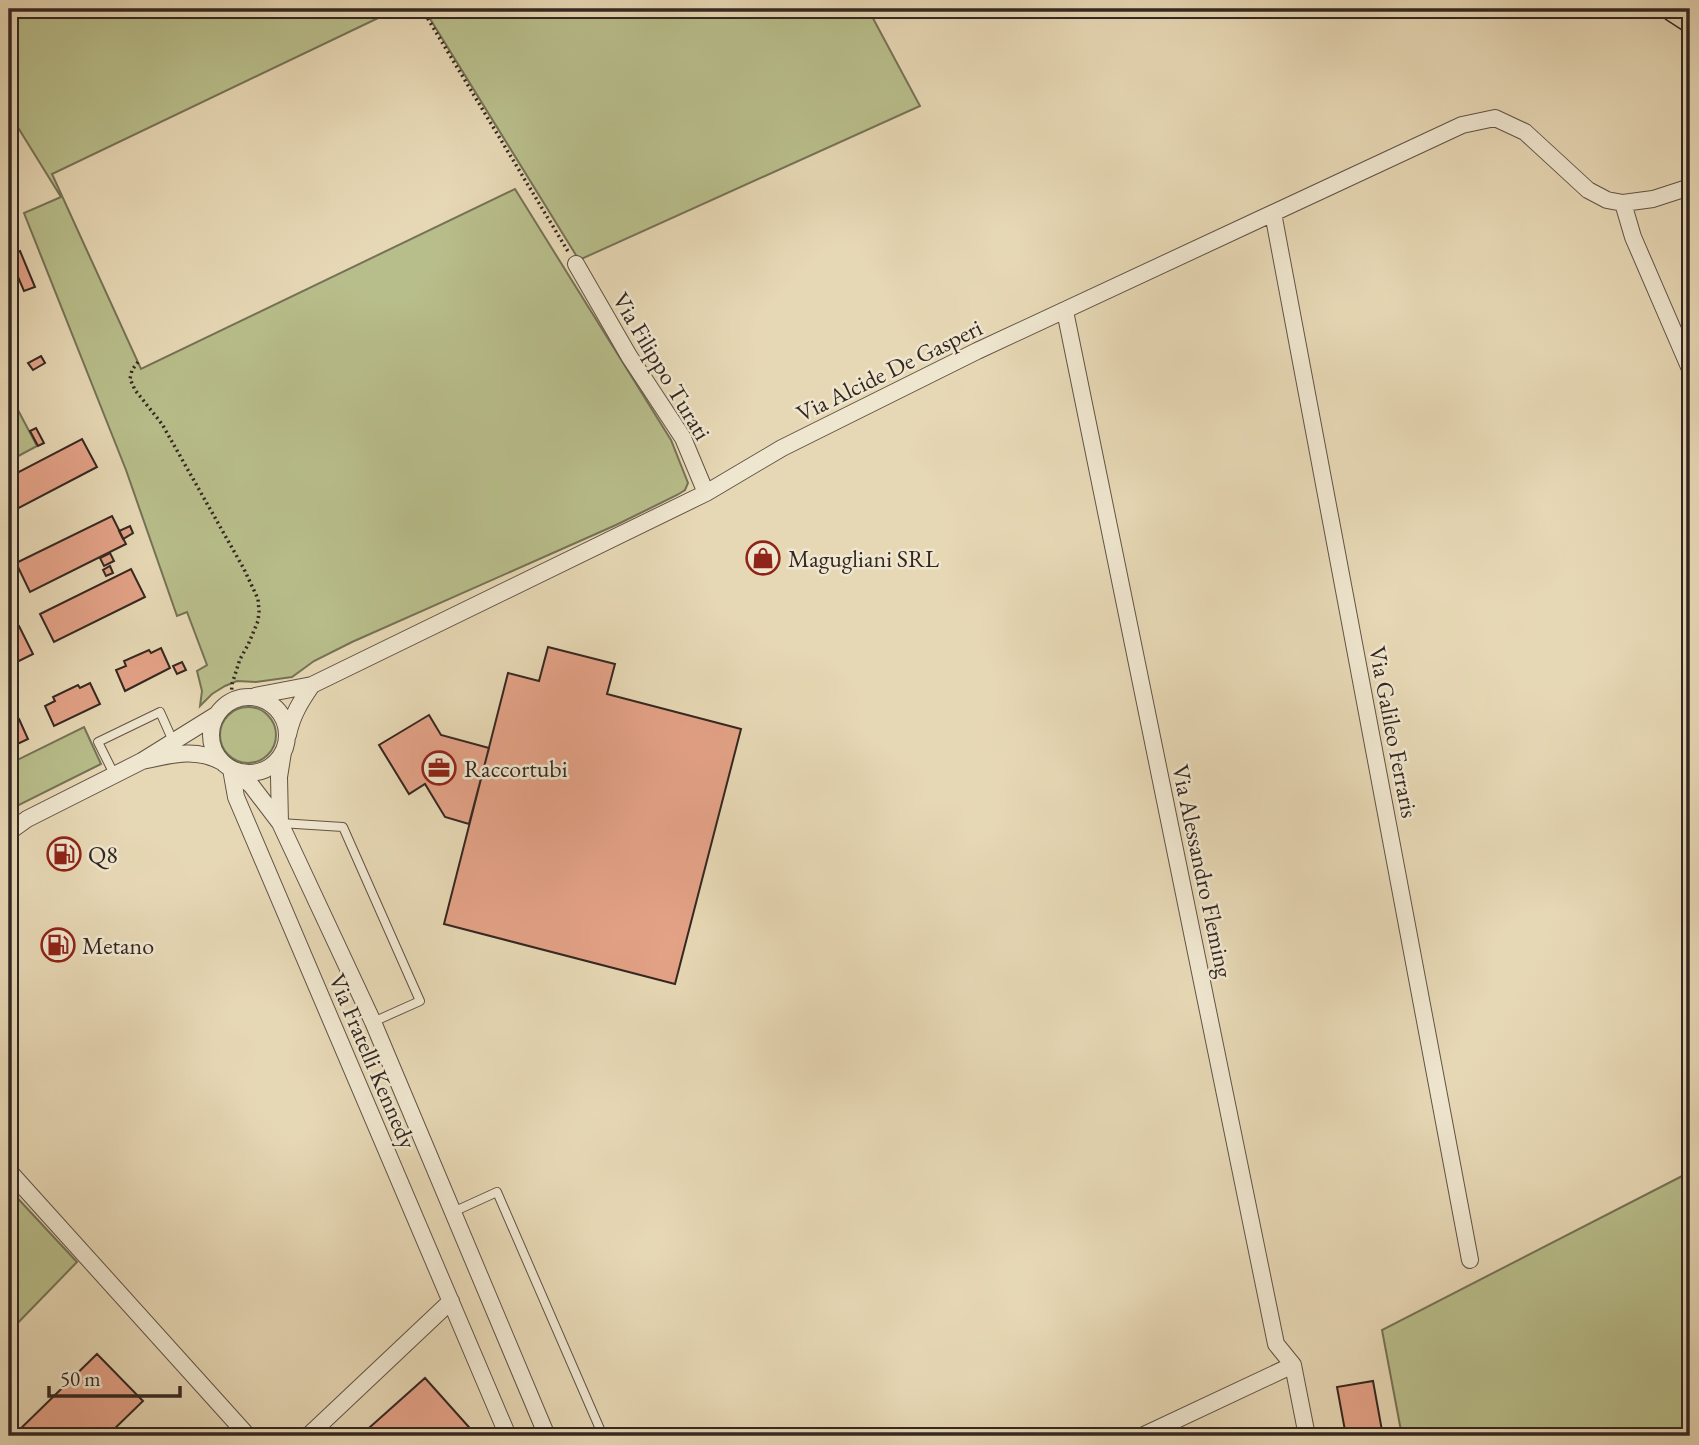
<svg xmlns="http://www.w3.org/2000/svg" width="1699" height="1445" viewBox="0 0 1699 1445" font-family="'EB Garamond',serif">
<rect width="100%" height="100%" fill="#e7d8b5"/>
<filter id="stains"><feTurbulence type="fractalNoise" baseFrequency=".00286" numOctaves="4"/><feColorMatrix values="0 0 0 0 .2 0 0 0 0 .09 0 0 0 0 .02 0 0 0 .5 -.17"/></filter>
<radialGradient id="worn" r=".72"><stop offset=".6" stop-color="#630" stop-opacity="0"/><stop offset="1" stop-color="#630" stop-opacity=".3"/></radialGradient>
<path fill="#b8be8b" stroke="#767256" stroke-width="2" d="M9,9h388l-345,165 89,195 374,-180 156,251 17,43 -3,7 -8,5 -61,30 -264,117 -38,19 -22,16 -36,5 -19,-1 -12,5 -13,8 -12,12 2,-15 -5,-20 10,-6 -20,-53 -10,4 -51,-146 -102,-257 37,-16 -52,-84z
M424,9h444l52,97 -341,154z
M9,393l28,53 -28,15z
M220 735a28 28 0 1 1 56 0a28 28 0 1 1-56 0Z
M84,727l17,37 -92,46v-46z
M1690,1172v264h-288l-20,-106z
M9,1189l68,73 -68,70z"/>
<path fill="#e4a287" stroke="#342721" stroke-width="2" d="M20,251l15,36 -11,4 -15,-35z
M41,356l4,7 -12,7 -5,-7z
M36,428l8,15 -6,3 -8,-15z
M82,439l15,28 -88,46v-36z
M112,516l14,28 -96,48 -14,-29z
M130,526l3,7 -10,6 -4,-8z
M110,553l4,8 -10,5 -4,-8z
M110,566l3,7 -7,3 -3,-6z
M131,569l14,28 -91,45 -14,-28z
M19,626l14,28 -24,12v-35z
M548,647l67,17 -8,30 134,35 -66,255 -231,-60 64,-251 31,8z
M161,648l9,20 -45,23 -9,-21 10,-4 -2,-5 25,-11 2,3z
M182,662l4,8 -9,4 -4,-8z
M90,683l10,21 -46,22 -9,-20 10,-5 -2,-4 25,-12 2,3z
M429,715l12,20 48,13 -20,76 -24,-7 -20,-33 -16,10 -30,-49z
M19,719l9,20 -19,9v-24z
M97,1354l46,47 -36,35h-94z
M425,1378l51,57 -1,1h-115z
M1373,1381l10,55h-37l-9,-49z"/>
<g fill="none" stroke-linecap="round" stroke-linejoin="round">
<defs>
<path id="service" d="M114,774l-16,-32 62,-30 13,29
M280,823l63,4 77,174 -47,21
M453,1212l44,-20 106,244"/>
<path id="minor" d="M1623,203l10,34 57,132
M1273,213l197,1047
M576,264l53,92 54,82 23,55
M1065,311l211,1033 17,21 14,71
M312,685l394,-192 76,-45 195,-97 485,-226 33,-7 30,14 63,58 19,10 16,3 30,-4 37,-12
M255,696l57,-11c-11,16 -20,30 -24,50
M211 735a38 38 0 1 1 76 0a38 38 0 1 1-76 0Z
M216,715l-74,46c28,-6 53,-14 80,1
M231,769l5,28 272,639
M233,770l18,15 29,38 -1,-46 4,-25
M280,823l93,199 174,414
M9,832l18,-13 115,-58
M9,1171l239,265
M308,1436l143,-135
M1142,1436l151,-71"/>
<path id="primary" d="M1673,9l17,11"/>
</defs>
<use href="#service" stroke="#615346" stroke-width="10"/>
<use href="#minor" stroke="#615346" stroke-width="18"/>
<use href="#primary" stroke="#342721" stroke-width="27"/>
<path stroke="#342721" stroke-width="3.5" stroke-dasharray="2 3.5" stroke-linecap="butt" d="M422,9l147,244
M138,362l-6,8 -2,9 5,11 27,34 82,145 14,30 1,12 -1,10 -10,24 -8,14 -8,25 -1,17"/>
<use href="#service" stroke="#efe6cf" stroke-width="8"/>
<use href="#minor" stroke="#efe6cf" stroke-width="16"/>
<use href="#primary" stroke="#e7d8b5" stroke-width="24"/>
</g>
<defs>
<symbol id="shop-ring" viewBox="-11 -11 22 22"><circle r="9.5" fill="#efe6cf" stroke="#8f2418" stroke-width="1.5"/><path d="M-5-2.5h2.3a2.7 3.5 0 0 1 5.4 0H5L5.5 6h-11ZM-1.5-2.5h3a1.5 2.3 0 0 0-3 0Z" fill="#8f2418"/></symbol>
<symbol id="office-ring" viewBox="-11 -11 22 22"><circle r="9.5" fill="#efe6cf" stroke="#8f2418" stroke-width="1.5"/><path d="M-6-3h4V-5.5h4V-3h4V5H-6ZM-1-4.5V-3h2v-1.5ZM-6 0V1H6V0Z" fill="#8f2418"/></symbol>
<symbol id="fuel-ring" viewBox="-11 -11 22 22"><circle r="9.5" fill="#efe6cf" stroke="#8f2418" stroke-width="1.5"/><path d="M-5.5-6h7V0h2V4h1.3V-2.5L3-4.5l.8-.8L6-3V5H2.5V1h-1V6h-7ZM-4.2-4.7v3.2H.2V-4.7Z" fill="#8f2418"/></symbol>
</defs>
<g fill-rule="evenodd">
<use href="#shop-ring" x="744" y="539" width="38" height="38"/>
<use href="#office-ring" x="420" y="749" width="38" height="38"/>
<use href="#fuel-ring" x="45" y="835" width="38" height="38"/>
<use href="#fuel-ring" x="39" y="926" width="38" height="38"/>
</g>
<g text-anchor="middle" dominant-baseline="central" stroke-width="5" stroke-linejoin="round" paint-order="stroke">
<g font-size="24" fill="#342721" stroke="#efe6cf">
<text transform="translate(662 366) rotate(59)">Via Filippo Turati</text>
<text transform="translate(889 370) rotate(-26)">Via Alcide De Gasperi</text>
<text transform="translate(1394 732) rotate(79)">Via Galileo Ferraris</text>
<text transform="translate(1203 871) rotate(78)">Via Alessandro Fleming</text>
<text transform="translate(373 1061) rotate(67)">Via Fratelli Kennedy</text>
</g>
<g font-size="24" fill="#342721" stroke="#efe6cf" text-anchor="start">
<text x="788" y="558">Magugliani SRL</text>
<text x="464" y="768">Raccortubi</text>
<text x="88" y="854">Q8</text>
<text x="82" y="945">Metano</text>
</g>
</g>
<rect width="1699" height="1445" fill="none" stroke="#e7d8b5" stroke-width="35"/>
<rect x="10" y="10" width="1678" height="1424" fill="none" stroke="#342721" stroke-width="3.5"/>
<rect x="18" y="18" width="1664" height="1410" fill="none" stroke="#342721" stroke-width="2"/>
<path d="M49 1386v10h131v-10" fill="none" stroke="#342721" stroke-width="3.5"/>
<text x="60" y="1386" font-size="21" fill="#342721" stroke="#efe6cf" stroke-width="5" paint-order="stroke">50 m</text>
<rect width="100%" height="100%" filter="url(#stains)"/>
<rect width="100%" height="100%" fill="url(#worn)"/>
</svg>
